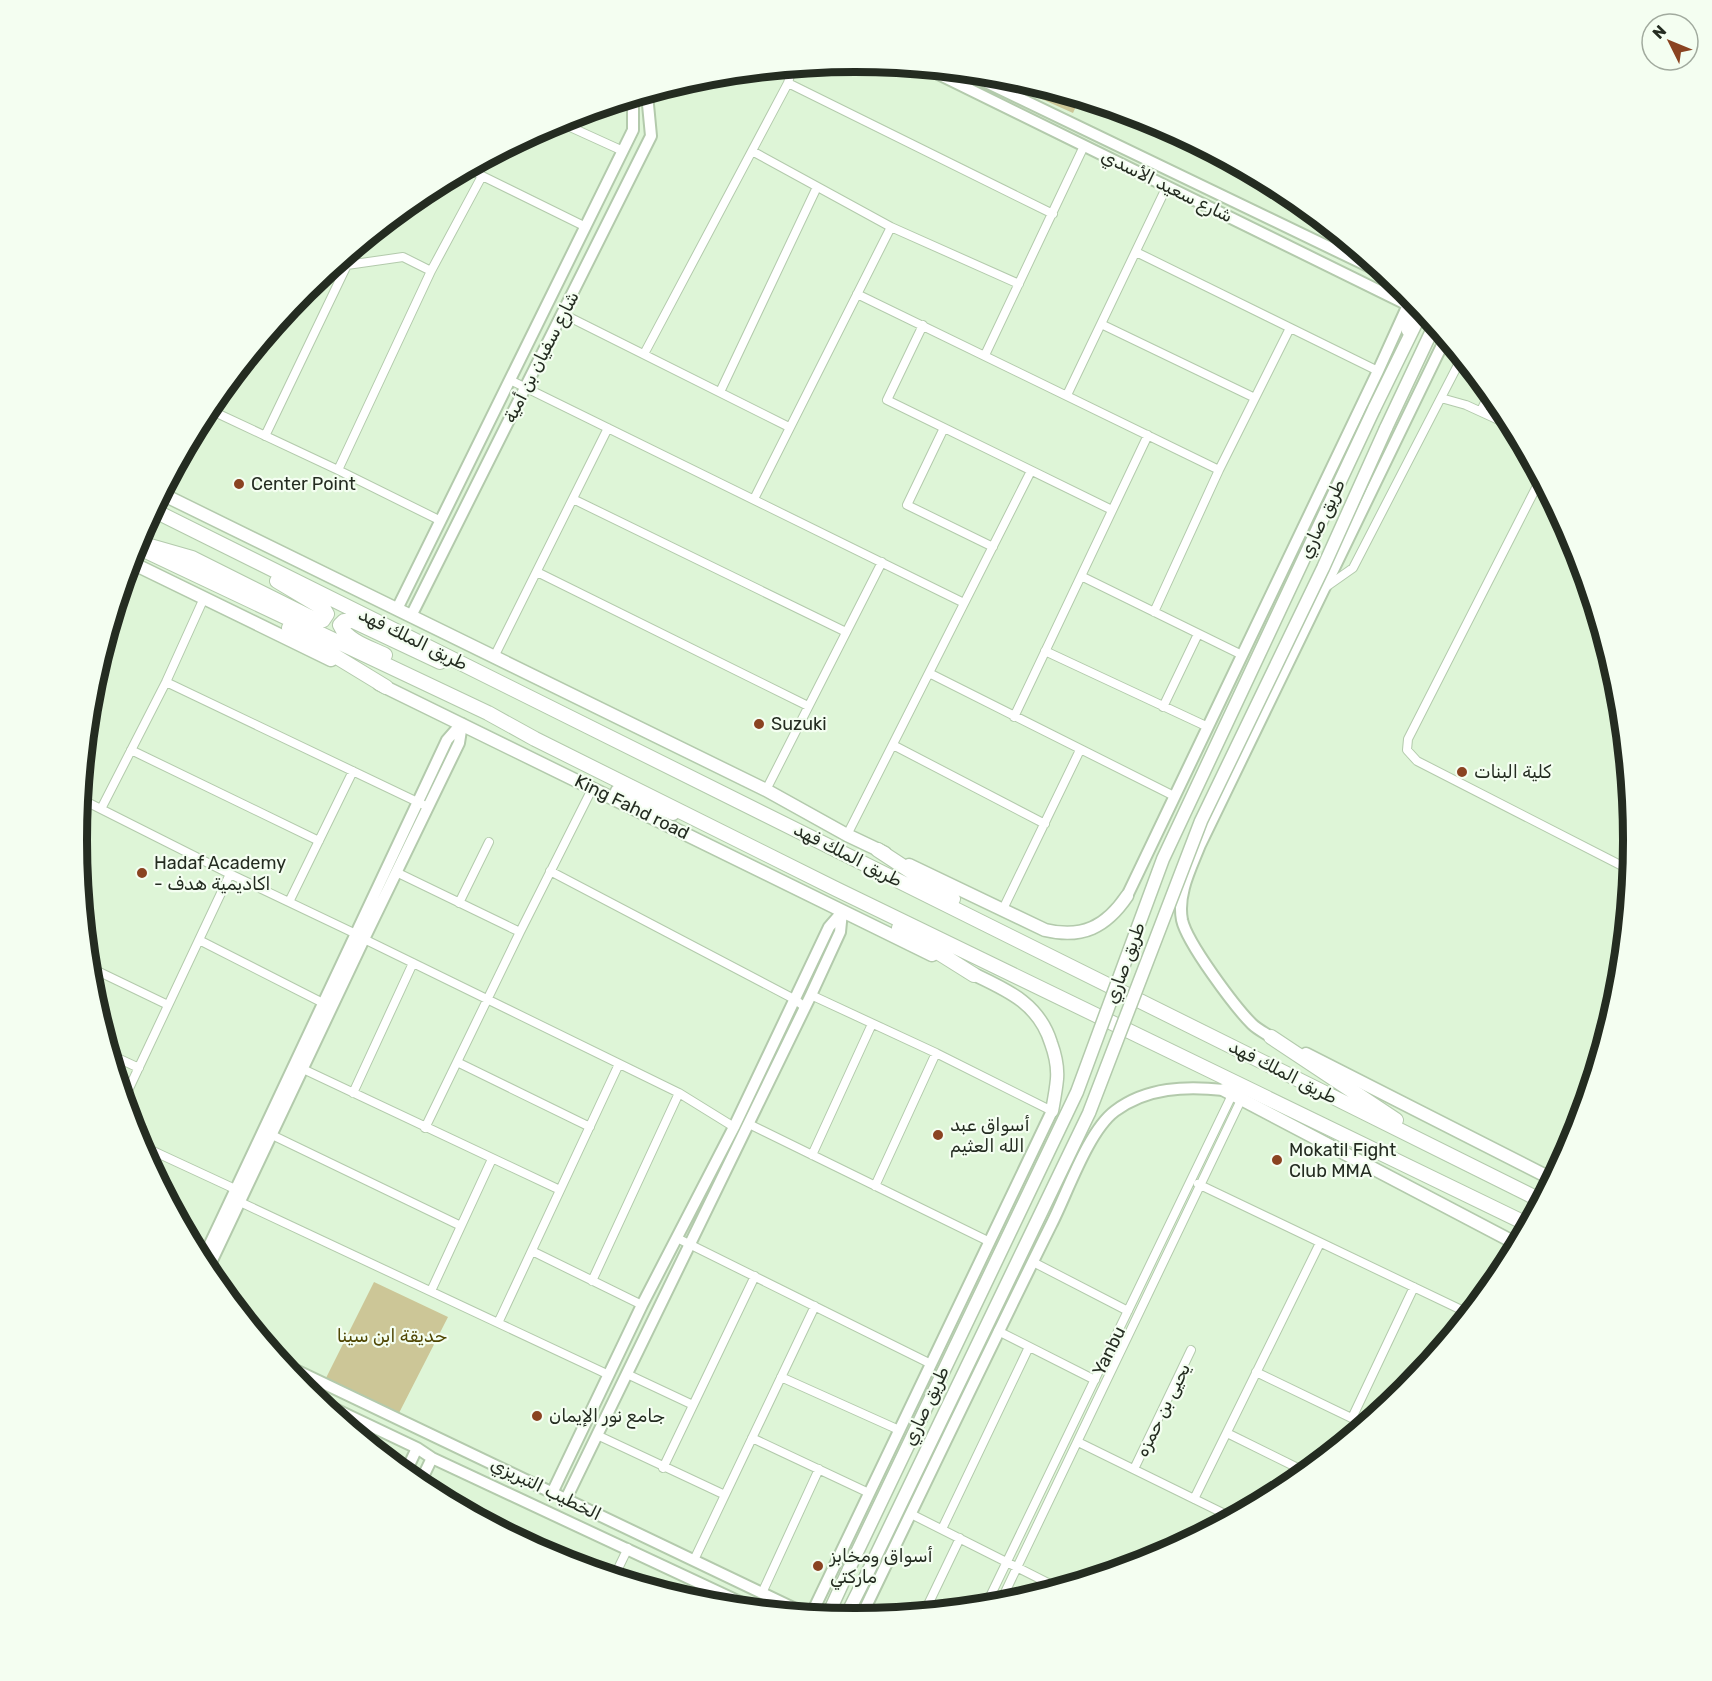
<svg xmlns="http://www.w3.org/2000/svg" width="1712" height="1681" viewBox="0 0 1712 1681" font-family="Rubik,'Noto Sans Arabic',sans-serif">
<rect width="100%" height="100%" fill="#def5d7"/>
<path fill="#ccc697" d="M986,74l22,3 72,21 -7,15z
M374,1282l74,35 -49,96 -73,-35z"/>
<g fill="none" stroke-linecap="round" stroke-linejoin="round">
<defs>
<path id="street" d="M788,83l265,131
M557,121l66,30
M752,151l139,76 128,57
M468,169l118,58
M1136,252l242,119
M333,267l70,-10 28,14
M857,294l362,176
M563,314l226,113
M1101,324l154,74
M923,325l-36,75 225,110
M644,354l144,-271 4,-15
M985,355l99,-209
M1461,359l15,14
M510,380l454,223
M720,392l97,-205
M1067,395l100,-209
M1441,398l25,7 48,22
M208,409l130,61 103,51
M1481,411l9,-20
M944,428l-37,77 86,42
M265,436l82,-171
M338,470l93,-199 51,-95
M1541,478l-133,261 -1,11 10,11 215,110
M573,499l273,133
M754,499l137,-272
M537,572l271,134
M1081,576l161,79
M1326,587l27,-19 109,-211
M1154,612l65,-142 71,-142
M1045,651l163,76
M494,657l114,-229
M929,673l245,123
M166,682l262,125
M1163,707l35,-73
M1014,717l134,-282
M893,745l152,79
M131,750l188,91
M766,790l116,-228
M81,799l149,75 126,60
M101,809l65,-127 38,-84
M847,835l184,-364
M550,871l244,128 11,8
M396,872l124,60
M289,902l64,-131
M459,903l30,-61
M1003,909l77,-159
M1628,916l-2,-11 6,-30
M364,939l315,154 55,34
M199,940l124,63
M89,967l79,38
M811,995l125,58 116,58
M111,1055l28,13
M457,1062l133,65
M303,1069l257,121
M353,1093l60,-130
M124,1099l106,-225
M749,1124l241,118
M425,1128l95,-196 73,-145
M272,1135l189,91
M140,1145l95,44
M812,1155l60,-131
M1198,1184l272,130
M875,1186l61,-133
M240,1202l369,173
M677,1238l254,126
M193,1245l14,6
M532,1251l110,54
M1033,1262l95,49
M592,1281l87,-188
M431,1291l61,-132
M498,1323l121,-259
M998,1331l97,49
M1256,1372l110,53
M627,1374l66,31
M781,1377l118,53
M1352,1418l62,-131
M1227,1433l81,40
M597,1435l128,60
M752,1438l117,55
M1078,1442l155,76
M663,1468l92,-192
M1134,1469l57,-119
M1194,1499l126,-256
M911,1514l149,75
M942,1529l87,-182
M694,1560l121,-254
M614,1577l14,-29
M762,1593l57,-124
M999,1605l242,-505
M985,1607l247,-512
M924,1613l36,-75"/>
<path id="secondary" d="M926,68l482,237
M965,72l428,206
M1407,331l11,-28
M397,609l236,-479v-32
M411,616l240,-480 -4,-42
M1127,896l251,-525 34,-75
M1271,1037c-6,-4 -14,-8 -19,-13 -17,-17 -65,-81 -70,-104 -5,-26 9,-52 18,-75l246,-508
M202,1261l245,-521 14,-16
M207,1271l157,-332 95,-196 3,-19
M283,1364l525,251
M314,1399l103,49 15,10 325,152
M405,1474l12,-26
M419,1485l13,-27
M552,1493l90,-188 92,-178 95,-200 13,-15
M566,1499l245,-504 29,-63 2,-20
M811,1615l241,-504
M860,1619c63,-131 126,-263 191,-394 16,-31 37,-94 64,-114 32,-24 71,-25 109,-21"/>
<path id="primary" d="M1374,409l49,-100
M1386,428l49,-104
M162,494l604,296 81,45 38,18
M130,562l201,98
M379,684l553,271
M617,791l56,23
M909,865l136,65c37,9 61,-3 82,-34
M967,971c37,18 71,30 84,72 4,11 7,24 6,36 -1,11 -3,21 -5,32
M1306,1054l248,126
M1224,1090l295,155
M827,1617l22,-48
M845,1618l22,-44"/>
<path id="highway" d="M153,510l1389,691
M135,546l353,167 47,26 301,150 693,336
M150,546l42,12 120,60 11,2 4,-6 -3,-5 -47,-28
M289,628l97,59
M385,655c-14,-7 -38,-14 -45,-30l4,-4h9l87,41
M878,850l75,49
M899,928l75,47
M1271,1037l125,83"/>
</defs>
<use href="#street" stroke="#b3caac" stroke-width="10"/>
<use href="#secondary" stroke="#b3caac" stroke-width="14"/>
<use href="#primary" stroke="#b3caac" stroke-width="15"/>
<use href="#highway" stroke="#b3caac" stroke-width="16"/>
<use href="#street" stroke="#fff" stroke-width="8"/>
<use href="#secondary" stroke="#fff" stroke-width="10"/>
<use href="#primary" stroke="#fff" stroke-width="12"/>
<use href="#highway" stroke="#fff" stroke-width="14"/>
<defs>
<path id="primary-bridge" d="M849,1569l228,-477 86,-233 211,-450
M867,1574l222,-461 112,-292 122,-253 63,-140"/>
</defs>
<use href="#primary-bridge" stroke="#b3caac" stroke-width="15" stroke-linecap="butt"/>
<use href="#primary-bridge" stroke="#fff" stroke-width="12"/>
</g>
<g fill="#8a4321" stroke="#f4fef1" stroke-width="2">
<circle cx="239" cy="484" r="6"/>
<circle cx="759" cy="724" r="6"/>
<circle cx="1462" cy="772" r="6"/>
<circle cx="142" cy="873" r="6"/>
<circle cx="938" cy="1135" r="6"/>
<circle cx="1277" cy="1160" r="6"/>
<circle cx="537" cy="1416" r="6"/>
<circle cx="818" cy="1566" r="6"/>
</g>
<g text-anchor="middle" dominant-baseline="central" stroke-width="4.5" stroke-linejoin="round" paint-order="stroke">
<g font-size="18" fill="#242c21" stroke="#f4fef1">
<text transform="translate(1167 186) rotate(26)">شارع سعيد الأسدي</text>
<text transform="translate(541 357) rotate(-63)">شارع سفيان بن أمية</text>
<text transform="translate(1322 519) rotate(-65)">طريق صاري</text>
<text transform="translate(413 639) rotate(26)">طريق الملك فهد</text>
<text transform="translate(632 807) rotate(26)">King Fahd road</text>
<text transform="translate(848 855) rotate(27)">طريق الملك فهد</text>
<text transform="translate(1125 963) rotate(-70)">طريق صاري</text>
<text transform="translate(1283 1072) rotate(27)">طريق الملك فهد</text>
<text transform="translate(1109 1351) rotate(-64)">Yanbu</text>
<text transform="translate(926 1406) rotate(-65)">طريق صاري</text>
<text transform="translate(1163 1410) rotate(-64)">يحيى بن حمزه</text>
<text transform="translate(546 1489) rotate(26)">الخطيب التبريزي</text>
</g>
<g font-size="18" fill="#242c21" stroke="#f4fef1" text-anchor="start">
<text x="251" y="484">Center Point</text>
<text x="771" y="724">Suzuki</text>
<text x="1474" y="772">كلية البنات</text>
<text x="154" y="863">Hadaf Academy<tspan x="154" dy="21">- اكاديمية هدف</tspan></text>
<text x="950" y="1125">أسواق عبد<tspan x="950" dy="21">الله العثيم</tspan></text>
<text x="1289" y="1150">Mokatil Fight<tspan x="1289" dy="21">Club MMA</tspan></text>
<text x="549" y="1416">جامع نور الإيمان</text>
<text x="830" y="1556">أسواق ومخابز<tspan x="830" dy="21">ماركتي</tspan></text>
</g>
<g font-size="18" fill="#504704" stroke="#f4fef1">
<text x="392" y="1336">حديقة ابن سينا</text>
</g>
</g>
<path d="M0 0H1712V1681H0ZM87 840a768 768 0 1 1 1536 0a768 768 0 1 1-1536 0Z" fill="#f4fef1" fill-rule="evenodd"/>
<path fill="none" stroke="#242c21" stroke-width="8" d="M87 840a768 768 0 1 1 1536 0a768 768 0 1 1-1536 0Z"/>
<g transform="translate(1670 42) rotate(313)"><circle r="28" fill="#f4fef1" stroke="#a1aa9e" stroke-width="1.5"/>
<path d="M0-4.5L10 22L0 15L-10 22Z" fill="#8a4321"/>
<text y="-9" font-size="16" font-weight="bold" text-anchor="middle" fill="#242c21">N</text>
</g>
</svg>
